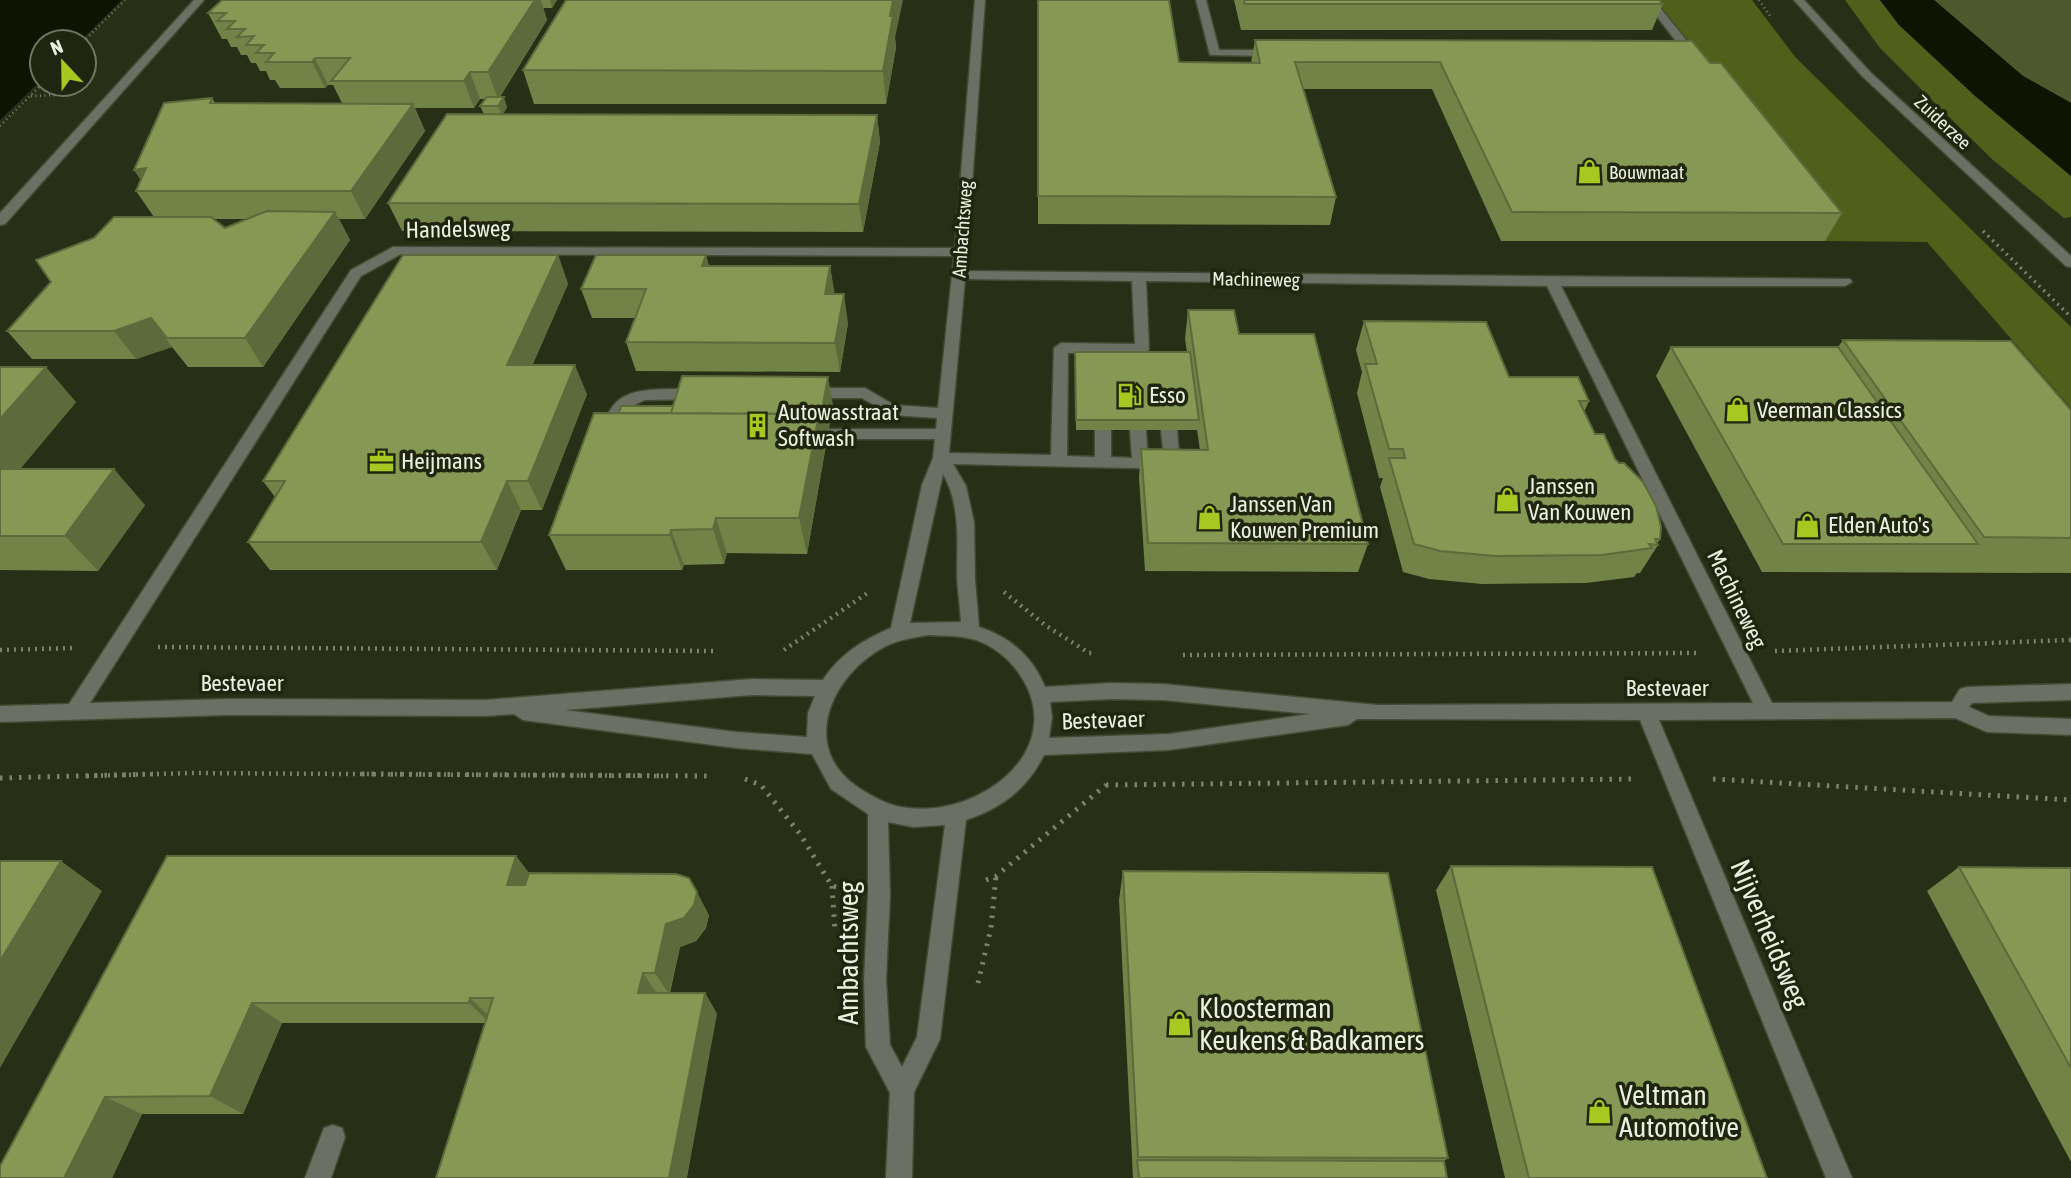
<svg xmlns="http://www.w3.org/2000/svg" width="2071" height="1178" viewBox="0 0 2071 1178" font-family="'Asap Condensed',sans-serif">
<rect width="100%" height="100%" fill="#282f17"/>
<path fill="#4d592c" d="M1934,0h137v103l-48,-27z"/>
<path fill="#50601b" d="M1652,0h100l44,58 275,269v81l-144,-166 -102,-1 -117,-151z
M1845,0h35l19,25 172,151v41l-7,1 -71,-58 -56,-55 -57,-57z"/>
<path fill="#0e1302" d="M0,0h122l-43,42h-37v37l-42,41z
M1880,0h54l89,76 48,27v73l-96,-80 -76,-71z"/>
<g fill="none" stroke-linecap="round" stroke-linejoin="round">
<defs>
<path id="minor" d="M194,0h10l-199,224 -5,1v-12z
M975,0h10l-19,271 884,8 2,3 -7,4h-284l211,417 180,-1 8,-13 7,-2 104,-3v16l-99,3 -3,4 20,9 82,3v16l-84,-3 -32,-14 -296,2 193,458h-26l-186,-458 -283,-1 -9,6 -179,25 -125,5c-17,34 -42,53 -78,65l-26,219 -26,53 -2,86h-26l4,-85 -24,-46 -2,-67 4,-85v-81l-37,-25 -19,-35 -76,-6 -213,-28 -9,-6 -29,2 -258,-1 -227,7v-16l69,-2 282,-434 42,-23 562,1zM401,254l553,2 -16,152 -44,-3 -29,-17h-57l-7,5 7,5h54l29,17 46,3 -1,11h-108l-8,5 8,5h107l-2,19 -11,27 -31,143c-28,12 -51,26 -68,52l-71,-1 -267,21 -258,-1 -137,4 271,-427zM965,279l167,2 3,63 -74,-1 -7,5 -3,107 -102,-2zM1146,281l401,5 206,417 -376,2 -214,-21 -52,-1 -66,4c-12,-30 -35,-50 -66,-60l-4,-47 -1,-58 -8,-36 -13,-22 225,5 2,-4 -3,-35 -8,-5 -8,5 3,29h-16l-2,-29 -8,-5 -8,5 2,28 -21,-1v-27l-8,-5 -8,5v27l-28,-1 1,-103 79,-1 2,-3zM943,474c18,31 14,68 14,103 1,15 3,30 4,45l-51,1zM929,635c16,1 31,0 47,5 16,5 32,18 42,32 54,75 -36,145 -110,136 -19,-2 -33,-10 -49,-20 -59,-39 -30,-108 20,-138 16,-10 32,-12 50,-15zM752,695l63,1 -7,17 -1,24 -71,-5 -171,-22zM1111,699l52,1 147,14 -141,20 -120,4 3,-21 -2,-15zM888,822l25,5 32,-2 -28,212 -15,30 -12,-22 -4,-65 4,-85z
M1196,0h10l13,50h56l5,3 -5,3 -65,-1z
M1644,0h10l41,51v4h-15l-1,-2 4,-3z
M1794,0h10l66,72 201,184v11l-5,-1 -204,-190z
M669,389h31l7,5 -7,5 -55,1 -21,10 -8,27h-12l-3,-4c10,-40 30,-43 68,-44z
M333,1125l9,3 3,9 -14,41h-26l19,-50z"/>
</defs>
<use href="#minor" stroke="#434a33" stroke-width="3"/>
<path stroke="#7b826d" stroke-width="2.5" stroke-dasharray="1 3.5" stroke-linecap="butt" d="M1759,0l11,16
M83,42l42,-42
M31,96l27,-1
M0,126l42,-42"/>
<path stroke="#7b826d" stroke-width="3.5" stroke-dasharray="2 4.5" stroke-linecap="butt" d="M1983,231l88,86"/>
<path stroke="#7b826d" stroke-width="4.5" stroke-dasharray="2 5" stroke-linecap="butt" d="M1004,592l41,33 44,28h5
M158,647l555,4
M0,650l73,-2
M784,650l85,-58
M1775,651l296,-11
M1183,655l517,-2
M87,776l104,-3 476,3"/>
<path stroke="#7b826d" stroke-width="5" stroke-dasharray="2.5 7" stroke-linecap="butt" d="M362,774l351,2
M0,778l153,-4
M745,779l16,6 39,49 32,52 8,2
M1713,779l358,21
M1106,785l528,-6
M986,880l10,-4 110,-91 1,-6
M832,886l3,45
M978,983l13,-55 5,-52"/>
<use href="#minor" fill="#6b6f64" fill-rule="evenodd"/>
</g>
<path fill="#728348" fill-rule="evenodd" d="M222,0h335l-5,8h-9l4,12 -47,77 7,10 -4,7 374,1 3,27 -17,90 -461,-1 -14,-28 96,-89 -4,-8 5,-7h-5l-6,9h-59l10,23 -60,88h-26l11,21 -87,127h-75l-16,-20 -36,12h-104l-25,-28 147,-114 -18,-26 5,-11 -7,-10 78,-72 3,5h127l-9,-18h-5l-3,3h-45l-5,-8h-5l-4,-9h-6l-4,-8h-5l-4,-8h-6l-4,-8h-6l-4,-8h-5l-14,-26zM213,219h34l-22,9z
M1038,0l141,62 72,1 4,-23 455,23 132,150 -17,28h-324l-69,-152h-129l33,108 -6,28 -292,-1z
M1234,0h425l4,4 -11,26h-411z
M895,38l1,10 -10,56h-352l-11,-34z
M558,255l10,29 -36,81 55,29 -45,116h-21l-24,60h-227l-22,-28 27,-45 -12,-16z
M706,255l3,11h121l4,28 14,29 -8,49 -204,-1 -10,-29 9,-24h-43l-11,-29z
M1188,310l51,24 129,210 -10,28 -213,-1 -6,-93 2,-29 59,1 -3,-20h-121l-1,-67 112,-11 -2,-13z
M1364,321l145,56 80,24 -5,11 11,22 20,25 45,80 -3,5 1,1 -18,28h-3l-3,4 -48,6 -104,1 -53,-5 -26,-7 -23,-85 3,-9h-4l-22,-85 5,-21 -6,-22z
M1843,340l228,70v163l-309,-1 -106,-196 15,-29h167z
M0,367l76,35 -56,67 125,36 -47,66 -98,-1z
M833,405l-26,149 -80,-1 -3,11 -40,1 -2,5h-116l-17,-35 70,-122z
M167,856h349l13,17 180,42 -3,13 -10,13 -16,6 -10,46h35l12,21 -232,9h-203l-39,91h-101l-30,64h-112z
M1451,866l316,312h-262l-69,-288z
M1959,867l112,1v294l-144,-271z
M1123,871l325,287 -4,3 3,17h-314l-14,-278z"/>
<path fill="#5d6a3b" d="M535,0h6l6,20 -49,79 -10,-27z
M550,0h7l-5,8z
M893,0h10l-8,38 1,10 -10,56 -3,-33 7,-55z
M315,58l13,27 -3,3 -13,-26z
M470,72l10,27 -6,9 -10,-27z
M504,97l3,10 -5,9 -4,-10z
M413,104l12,27 -60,88 -14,-28z
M877,115l3,27 -17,90 -4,-28z
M146,168l2,23 -14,-21z
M335,212l15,28 -87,127 -18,-29z
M558,255l10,29 -48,110 -13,-29z
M706,255l7,29 -11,-18z
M830,266l5,29 -10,-1z
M844,294l4,29 -8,49 -5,-29z
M151,318l21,29 -36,12 -22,-28z
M575,365l12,29 -45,116 -14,-29z
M46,367l30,35 -70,84 -6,6v-73z
M828,377l5,28 -26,149 -8,-36 20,-104z
M114,469l31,36 -47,66 -33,-35z
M507,481l14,29 -24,60 -16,-28z
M716,518l11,35 -3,11 -11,-35z
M671,530l13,35 -2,5 -12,-35z
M516,856l18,24 -8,28 -19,-23z
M61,861l41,30 -102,177v-107z
M697,892l12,23 -3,13 -10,13 -16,6 -11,47 -14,-21 11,-49z
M643,973l14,21 -19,-1z
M705,993l12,21 -30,164h-18z
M470,998l21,20 -1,5 -21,-20z
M252,1003l30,20 -39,91 -33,-18z
M105,1097l37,17 -30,64h-48z"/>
<path fill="#859854" stroke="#5d6a3b" stroke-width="2" d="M222,0h313l-47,72h-18l-6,9h-133l19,-23h-35l-3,4h-46l8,-9h-18l8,-8h-18l8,-9 -17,1 8,-8h-18l8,-8h-18l9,-8h-18z
M566,0h327l-3,16h3l-10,55 -360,-1z
M1038,0h131l10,62 81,1 -5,-23 437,1 18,22h11l121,150 -330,-1 -72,-150h-145l41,135 -298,-1z
M1244,0h415l4,4h-418z
M487,97h17l-6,9h-18z
M212,98l-2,5 203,1 -62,87h-215l10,-23 -12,2 30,-67z
M447,114l430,1 -18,89 -471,-1z
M267,211l68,1 -90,126h-78l-16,-20 -37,13h-107l44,-49 -15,-22 58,-22 20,-21h97l14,11z
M403,255h155l-51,110h68l-47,116h-21l-26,61h-233l37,-61h-22z
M596,255h110l-4,11h128l-5,28h19l-9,49 -209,-1 20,-53h-65z
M1188,310h46l5,24h75l54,210 -220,-1 -7,-94 67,1z
M1364,321l122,1 23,55h69l11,24h-10l16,33h9l11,25 4,4h5l19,19 13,24 5,21 -1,12h-5l3,6 -9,-1 3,4 -50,7 -107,1 -55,-5 -26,-7 -25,-86h16l-2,-9h-14l-24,-85h12z
M1843,340l168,1 60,69v128l-87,-1z
M1671,347h167l140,197h-195z
M1075,352h115l9,68h-123z
M0,367h46l-46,52z
M682,376l146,1 -8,44 -1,-7 -148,-1z
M621,406h52l-2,7h-52z
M594,413l225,1 -20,104h-83l-3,11 -42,1 -1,5h-121z
M0,469h114l-49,67h-65z
M167,856h349l-9,29h18l4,-12 147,1 13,4 8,14 -3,13 -10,13 -18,6 -11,49h-12l-5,20h67l-36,185h-233l57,-180h-23l-1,5h-217l-42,93 -105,1 -41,81h-64v-12z
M0,861h61l-61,100z
M1451,866l201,1 115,311h-238z
M1959,867l112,1v200z
M1123,871l265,2 60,285 -310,-1z
M1137,1160l307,1 3,17h-308z"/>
<defs>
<symbol id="shop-bare" viewBox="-9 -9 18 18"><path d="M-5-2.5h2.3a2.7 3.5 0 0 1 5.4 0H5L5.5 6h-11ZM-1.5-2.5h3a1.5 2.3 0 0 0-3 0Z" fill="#a6c821" stroke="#1f250e" stroke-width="2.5" paint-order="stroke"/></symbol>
<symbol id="fuel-bare" viewBox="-9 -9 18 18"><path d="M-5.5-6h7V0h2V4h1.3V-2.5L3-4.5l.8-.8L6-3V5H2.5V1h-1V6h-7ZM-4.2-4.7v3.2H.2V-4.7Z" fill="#a6c821" stroke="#1f250e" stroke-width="2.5" paint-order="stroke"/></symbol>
<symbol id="building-bare" viewBox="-9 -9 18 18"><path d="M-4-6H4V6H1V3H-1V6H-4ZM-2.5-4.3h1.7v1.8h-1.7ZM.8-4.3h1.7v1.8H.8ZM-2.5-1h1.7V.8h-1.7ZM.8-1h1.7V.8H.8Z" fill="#a6c821" stroke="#1f250e" stroke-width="2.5" paint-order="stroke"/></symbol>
<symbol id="office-bare" viewBox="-9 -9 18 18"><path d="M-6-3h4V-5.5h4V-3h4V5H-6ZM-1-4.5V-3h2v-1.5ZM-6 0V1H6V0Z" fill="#a6c821" stroke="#1f250e" stroke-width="2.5" paint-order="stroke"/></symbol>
</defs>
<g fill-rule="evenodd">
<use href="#shop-bare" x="1572" y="154" width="35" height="35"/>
<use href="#fuel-bare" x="1112" y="378" width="35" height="35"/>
<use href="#shop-bare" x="1720" y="392" width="35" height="35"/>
<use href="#building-bare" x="740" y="408" width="35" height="35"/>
<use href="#office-bare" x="364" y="444" width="35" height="35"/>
<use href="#shop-bare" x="1490" y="482" width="35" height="35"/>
<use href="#shop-bare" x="1192" y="500" width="35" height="35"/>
<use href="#shop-bare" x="1790" y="508" width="35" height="35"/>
<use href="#shop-bare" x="1162" y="1006" width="35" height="35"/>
<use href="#shop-bare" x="1582" y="1094" width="35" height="35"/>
</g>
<g text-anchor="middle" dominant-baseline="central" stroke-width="7" stroke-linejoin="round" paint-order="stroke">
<g font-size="19" fill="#eaefe0" stroke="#1f250e">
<text transform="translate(1943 122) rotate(43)">Zuiderzee</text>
<text transform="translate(962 229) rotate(-86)">Ambachtsweg</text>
<text transform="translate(1256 279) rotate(1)">Machineweg</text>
</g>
<g font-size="19" fill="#eaefe0" stroke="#1f250e" text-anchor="start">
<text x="1609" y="172">Bouwmaat</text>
</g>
<g font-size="23" fill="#eaefe0" stroke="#1f250e">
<text transform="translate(458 229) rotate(-1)">Handelsweg</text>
<text transform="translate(1737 599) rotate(64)">Machineweg</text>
<text x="242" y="683">Bestevaer</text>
<text x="1667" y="688">Bestevaer</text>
<text transform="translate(1103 720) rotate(-2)">Bestevaer</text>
</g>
<g font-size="23" fill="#eaefe0" stroke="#1f250e" text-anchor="start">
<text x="1149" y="395">Esso</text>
<text x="1757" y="410">Veerman Classics</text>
<text x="778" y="412">Autowasstraat<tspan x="778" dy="26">Softwash</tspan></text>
<text x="401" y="461">Heijmans</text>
<text x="1528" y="486">Janssen<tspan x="1528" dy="26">Van Kouwen</tspan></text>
<text x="1230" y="504">Janssen Van<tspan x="1230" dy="26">Kouwen Premium</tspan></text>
<text x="1828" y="525">Elden Auto's</text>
</g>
<g font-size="28" fill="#eaefe0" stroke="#1f250e">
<text transform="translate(1770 934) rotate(67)">Nijverheidsweg</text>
<text transform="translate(848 953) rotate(-90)">Ambachtsweg</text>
</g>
<g font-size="28" fill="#eaefe0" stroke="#1f250e" text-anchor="start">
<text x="1199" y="1008">Kloosterman<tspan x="1199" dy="32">Keukens &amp; Badkamers</tspan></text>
<text x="1619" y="1095">Veltman<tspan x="1619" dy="32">Automotive</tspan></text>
</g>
</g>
<g transform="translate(63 63) rotate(338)"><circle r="33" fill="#1f250e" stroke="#707662" stroke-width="2"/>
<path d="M0-5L12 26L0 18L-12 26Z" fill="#a6c821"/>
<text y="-10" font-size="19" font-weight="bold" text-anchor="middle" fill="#eaefe0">N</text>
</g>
</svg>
